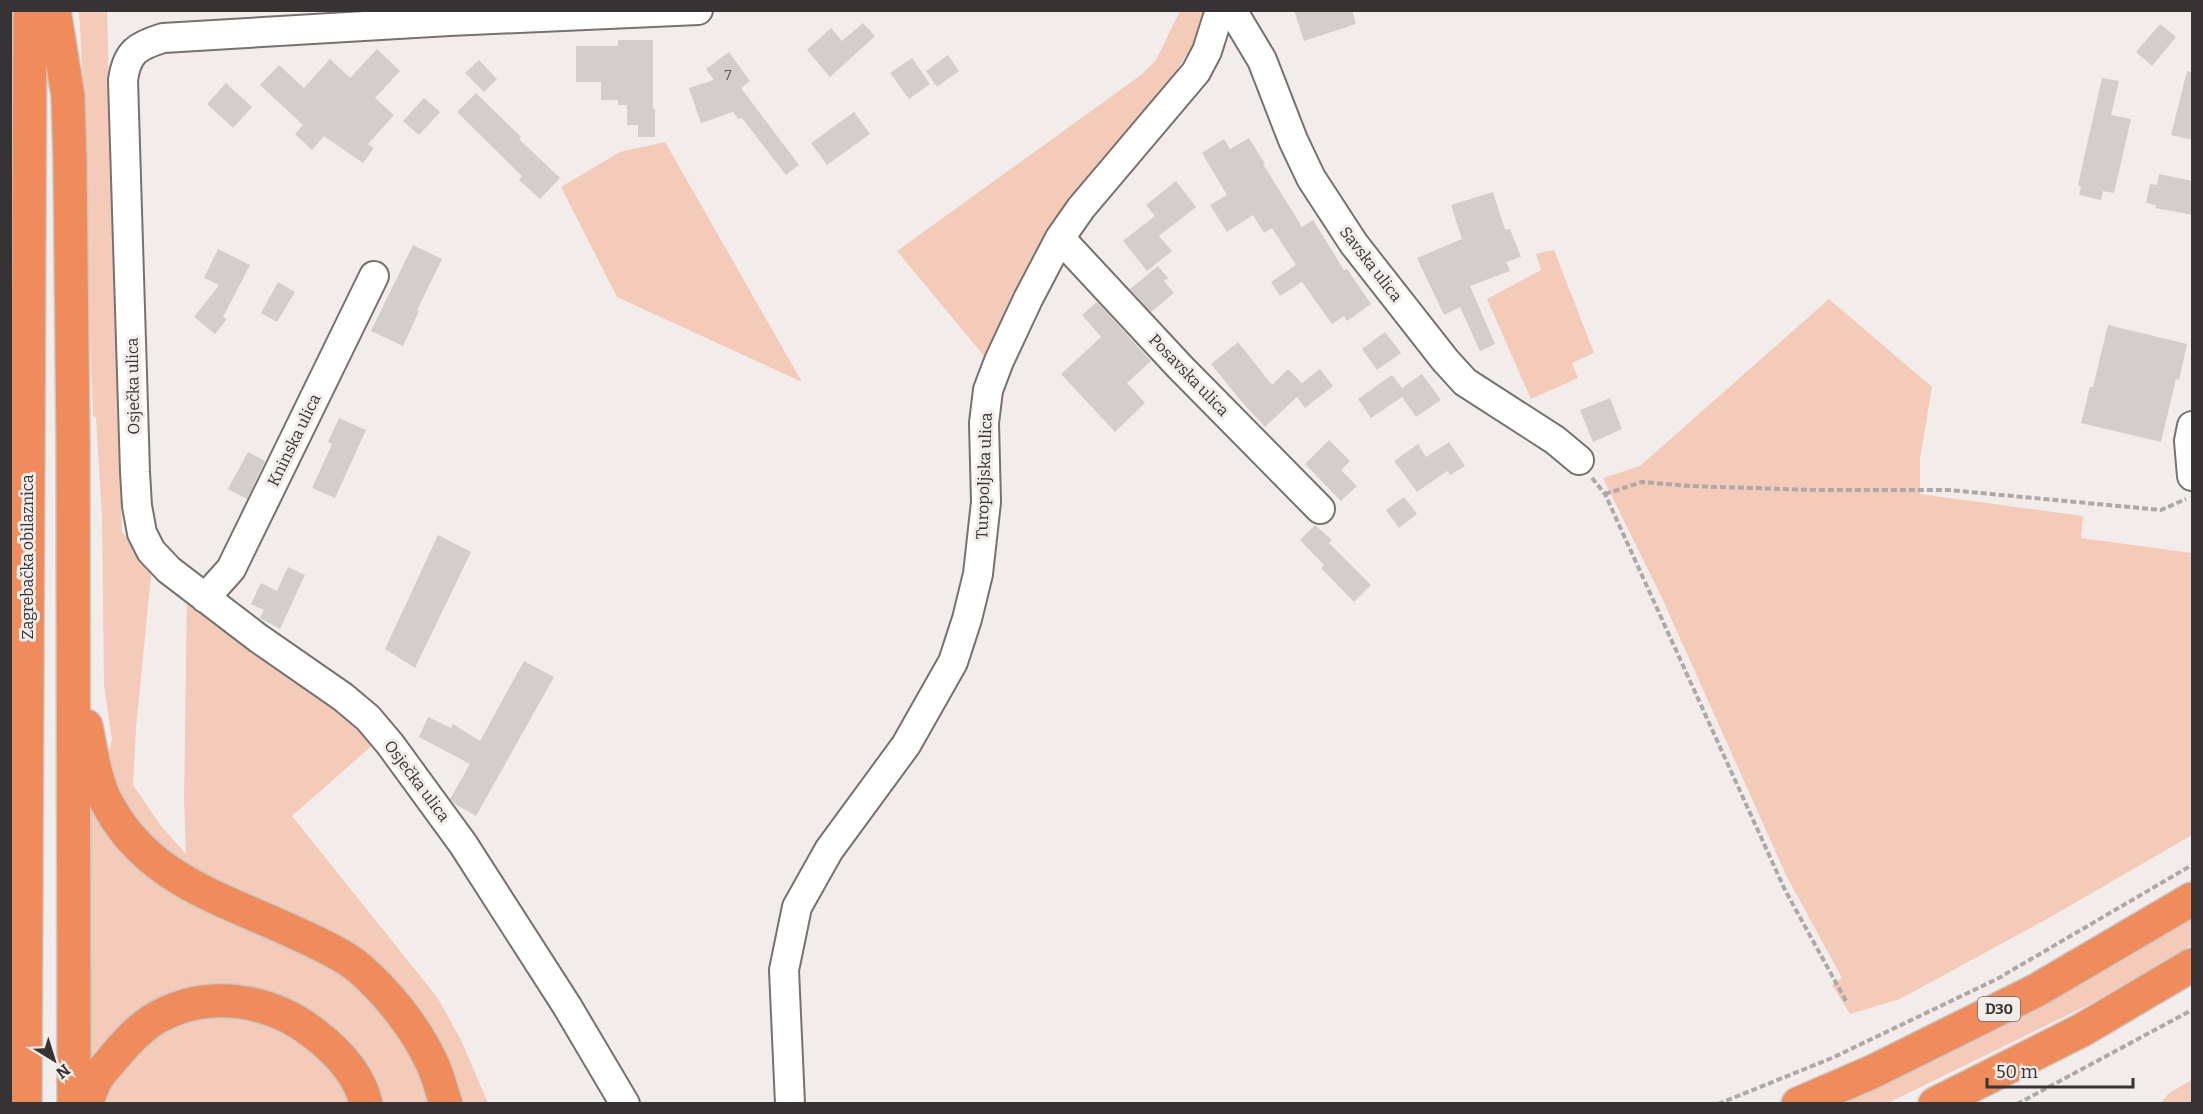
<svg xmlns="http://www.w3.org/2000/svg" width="2203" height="1114" viewBox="0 0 2203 1114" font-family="Bitter,serif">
<rect width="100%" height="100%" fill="#f2edeb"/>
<path fill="#f4cbb9" d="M79,11h28l15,521 30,33 -16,163 -3,57 28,41 25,28 -2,-54 3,-203 147,107 41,39 -83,73 145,181 24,43 27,63h-27l-50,-97 -251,-159 -37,-45 -17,-38 6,-24 -8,-55 -2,-168 -6,-99 -3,-2 -5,-128 -1,-133z
M1180,11h24l-6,27 -40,59 -169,265 -92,-111 244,-176 15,-15z
M665,142l137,240 -185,-85 -56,-110 59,-35z
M1554,250l40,103 -22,10 6,15 -47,21 -44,-100 54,-29 -5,-16z
M1829,299l103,88 -12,72v35l163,22 -2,22 111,15v282l-138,80 -154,84 -50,15 -18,-29 10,-7 -55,-101 -125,-279 -59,-120 37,-12z
M85,790l196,150 73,41 42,45 38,77h-60l-137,-113 -152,87z
M2192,915v30l-102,59 -202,99 -61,1z
M217,1015c11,1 23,0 34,2 45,9 82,44 97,86l-247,1 17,-35 21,-22 44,-26z
M2192,1080v23h-31l8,-10z"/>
<path fill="#d3cecc" d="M1294,10h58l4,14 -52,17z
M863,23l12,13 -45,41 -23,-27 24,-22 11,13z
M2160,24l16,13 -24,29 -16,-14z
M618,40h35v69h2v28h-17v-12h-11v-20h-9v-5h-17v-18h-25v-36h42z
M377,49l23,22 -25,27 19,17 -26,29 6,4 -11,15 -39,-27 -12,14 -17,-16 8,-9 -43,-40 19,-20 25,23 26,-29 20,19z
M729,52l21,29 -9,7 58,77 -13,10 -44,-57 -4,1 -5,-7 -32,11 -12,-35 25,-8 -8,-11z
M948,55l11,16 -22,16 -11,-16z
M912,58l18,26 -21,15 -19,-26z
M479,60l18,19 -13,13 -19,-19z
M2187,71l6,1v68l-22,-5z
M2102,78l17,3 -8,34 20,4 -17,74 -11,-2 -2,9 -22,-5 2,-9 -3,-1z
M226,83l26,24 -19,21 -26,-24z
M476,93l45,44 -2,2 41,39 -20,21 -21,-19 3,-4 -65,-64z
M424,98l16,14 -21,23 -16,-14z
M854,112l16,22 -43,31 -16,-22z
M1249,138l16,26h-2l39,63 11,-7 31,50 3,-1 24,35 -24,17 -3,-5 -12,8 -30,-42 -22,14 -9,-14 25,-17 -24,-37 -8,5 -11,-18 -26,17 -17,-27 17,-10 -25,-42 22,-14 6,10z
M2159,174l34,7v34l-38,-7 1,-3 -10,-2 4,-19 7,1z
M1176,181l20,26 -37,29 13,15 -25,20 -24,-30 32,-25 -9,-11z
M1493,192l12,38 5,-1 11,28 -15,5 4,9 -40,15 25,58 -15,7 -20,-44 -16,8 -27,-57 45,-19 -11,-34z
M413,245l29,14 -25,51 2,1 -16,35 -32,-15z
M218,249l32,16 -27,52 4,2 -12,15 -21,-17 25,-32 -15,-7z
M1158,266l10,12 -4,3 10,12 -23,19 -21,-23z
M278,282l17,10 -18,30 -16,-9z
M1097,302l54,59 -24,22 18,20 -30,29 -54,-58 40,-37 -19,-22z
M2108,325l79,19 -8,36 -3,-1 -15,63 -80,-19 9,-36h3z
M1385,332l16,21 -24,17 -15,-21z
M1238,342l34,43 16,-16 14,14 18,-14 13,17 -28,22 -8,-11 -32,30 -24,-26 -30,-37z
M1422,374l19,26 -25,17 -14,-20 -31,21 -13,-19 34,-24 10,13z
M1610,398l12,31 -29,13 -13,-32z
M339,418l27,12 -31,68 -23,-10 20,-44 -4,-2z
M1329,440l21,21 -9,9 16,16 -16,15 -36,-37z
M1449,442l16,24 -15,9 -3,-4 -30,21 -23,-31 24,-17 8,13z
M248,452l17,9 -18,38 -19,-10z
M1404,497l13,17 -18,14 -13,-18z
M1315,525l17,15 -3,3 42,42 -17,17 -33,-34 3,-3 -24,-25z
M438,535l33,17 -56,116 -30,-19z
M288,567l17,8 -25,54 -20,-11 4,-8 -13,-6 10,-21 16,8z
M524,661l30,16 -78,139 -21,-12 -5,-5 20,-35 -51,-27 9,-20 23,11 2,-4 27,17z"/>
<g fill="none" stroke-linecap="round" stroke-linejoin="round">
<defs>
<path id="minor" d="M1232,10l30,50 31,80 18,38 43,66 91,116 20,22 90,58 24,20
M1060,238l120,129 140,142
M2192,426l-3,15 3,35
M205,598l26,-29 143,-293
M625,1104l-58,-98 -104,-162 -73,-100 -22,-26 -25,-21 -85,-59 -89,-68 -18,-19 -9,-18 -5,-27 -2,-34 -12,-392c4,-28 14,-34 40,-42l286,-17 249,-11
M790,1104l-6,-134 13,-63 32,-57 77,-105 47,-83 14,-43 11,-45 8,-72 -2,-79 4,-33 11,-29 29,-62 32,-61 21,-30 115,-136 11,-21 13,-41"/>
<path id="highway" d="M54,10l14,86 2,65 3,282 1,661
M86,726c5,23 8,50 18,71 37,78 110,99 183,132 21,10 55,24 72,39 28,24 56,59 72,93 7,13 10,29 15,43
M25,1104l5,-1094
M86,1104c4,-9 6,-18 11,-26 4,-7 12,-14 17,-21 12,-14 27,-31 44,-40 51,-28 114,-18 158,18 22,17 44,41 50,69
M1798,1104l74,-32 165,-82 155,-91
M1935,1104l147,-74 110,-65"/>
</defs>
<use href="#minor" stroke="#767270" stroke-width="32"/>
<use href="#highway" stroke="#cacaca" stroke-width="36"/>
<path stroke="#ada9a8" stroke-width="4" stroke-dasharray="6 3" stroke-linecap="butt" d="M1592,478l13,16 180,396 61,111
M1605,494l37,-12 47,4 126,4h134l212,20 25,-11
M1718,1104l114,-46 165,-79 195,-114
M2017,1104l175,-94"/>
<use href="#minor" stroke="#fff" stroke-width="28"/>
<use href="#highway" stroke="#f08c5b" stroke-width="33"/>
</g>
<g text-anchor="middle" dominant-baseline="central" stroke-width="6" stroke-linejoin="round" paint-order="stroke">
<g font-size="14" fill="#5c5a59">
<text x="728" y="75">7</text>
</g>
<rect fill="#f2edeb" stroke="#6e6b6a" stroke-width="1.5" x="1978" y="997" width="42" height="24" rx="4.5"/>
<g font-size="15" font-weight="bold" fill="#353333">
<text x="1999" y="1009">D30</text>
</g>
<g font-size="16" fill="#353333" stroke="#f2edeb">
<text transform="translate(1371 264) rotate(52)">Savska ulica</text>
<text transform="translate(1189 375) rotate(46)">Posavska ulica</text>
<text transform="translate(133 386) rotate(-91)">Osječka ulica</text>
<text transform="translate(294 440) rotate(-64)">Kninska ulica</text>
<text transform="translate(984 476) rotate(-88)">Turopoljska ulica</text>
<text transform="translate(27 557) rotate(-90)">Zagrebačka obilaznica</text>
<text transform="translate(417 781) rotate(53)">Osječka ulica</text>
</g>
</g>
<rect width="2203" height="1114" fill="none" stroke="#353333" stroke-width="24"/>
<g transform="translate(54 1060) rotate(142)" stroke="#f2edeb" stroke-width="4.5" paint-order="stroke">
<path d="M0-4.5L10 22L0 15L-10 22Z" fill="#353333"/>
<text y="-9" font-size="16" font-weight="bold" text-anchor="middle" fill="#353333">N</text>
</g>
<path d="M1987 1078v9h146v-9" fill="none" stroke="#353333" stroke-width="3"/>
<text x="1996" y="1078" font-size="18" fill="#353333" stroke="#f2edeb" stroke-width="4.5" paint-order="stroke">50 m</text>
</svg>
